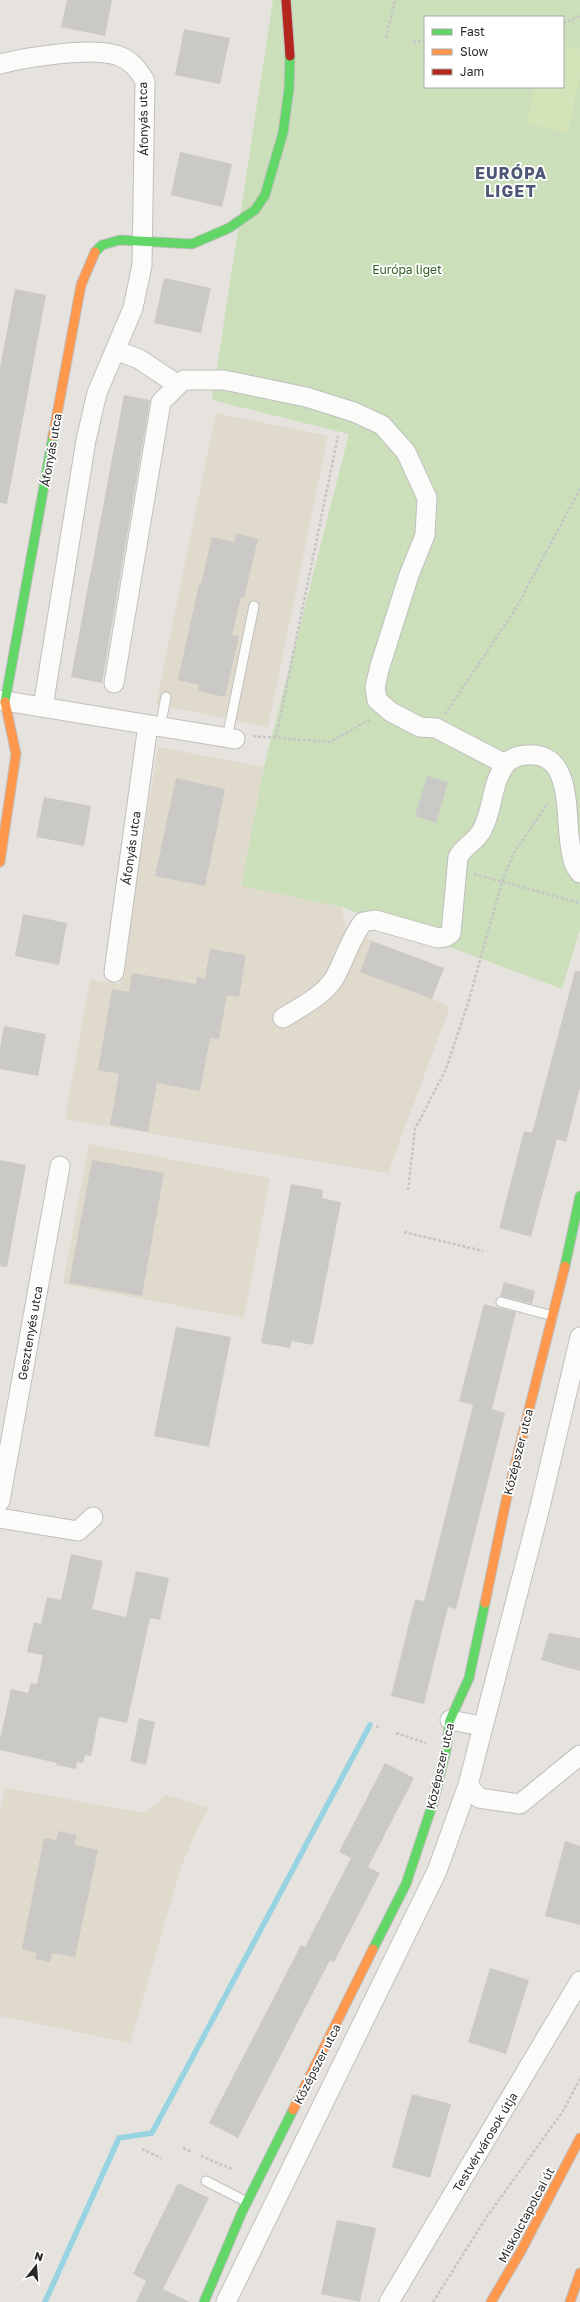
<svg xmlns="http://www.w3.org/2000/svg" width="580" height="2302" viewBox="0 0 580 2302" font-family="'Golos Text',sans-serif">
<rect width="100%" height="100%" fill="#e6e3de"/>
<path fill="#e0dacd" d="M216,413l112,23 -60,291 -112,-23z
M158,747l106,20 -23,119 101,21 3,19 27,15 72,27 -12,31 18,7 -62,167 -323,-54 25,-139 30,4z
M89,1144l181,34 -26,140 -181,-34z
M5,1788l140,25 21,-18 43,13 -11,19 -17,40 -51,176 -130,-27v-204z"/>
<path fill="#cbdfba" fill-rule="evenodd" d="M273,0h307v929l-18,60 -220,-82 -101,-21 23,-119 85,-333 -137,-34zM425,17h138v70h-138z"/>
<path fill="#d5e3b8" d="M563,45l17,4v27l-12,57 -41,-9 7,-37h29z"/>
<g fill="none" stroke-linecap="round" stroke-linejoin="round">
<path stroke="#98d3e2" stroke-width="5.5" d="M45,2302l74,-164 33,-5 218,-408"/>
</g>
<path fill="#cbc9c5" d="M67,0h45l-7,36 -44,-9z
M184,29l46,9 -10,46 -45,-9z
M180,152l52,12 -10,43 -51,-12z
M164,278l47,10 -10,45 -47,-10z
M15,289l31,6 -39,209 -7,-1v-136z
M124,395l26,5 -48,283 -31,-6z
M236,533l22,6 -14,59 -3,-1 -9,38 7,1 -14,61 -27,-6 1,-6 -21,-5 21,-96h2l11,-47 22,5z
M427,776l21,6 -12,41 -21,-7z
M176,778l49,11 -20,97 -50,-10z
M44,797l47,9 -7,40 -48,-9z
M23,914l44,9 -8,42 -44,-9z
M372,941l72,27 -12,31 -72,-27z
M210,949l36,6 -7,42 -12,-2 -8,44 -9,-1 -10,53 -43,-8 -9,49 -38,-7 9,-51 -21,-4 14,-81 17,3 3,-19 64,11 1,-7 8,2z
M575,971h5v116l-14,55 -9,-3 -26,98 -32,-9 25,-97 8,2z
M4,1026l42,8 -8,42 -38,-7v-20z
M0,1160l26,5 -19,102 -7,-1z
M92,1160l72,13 -22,123 -73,-13z
M291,1184l32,6 -1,8 19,4 -28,143 -21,-4 -2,7 -29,-5z
M504,1282l31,9 -3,13 -32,-8z
M484,1304l32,8 -24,97 13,4 -49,196 -8,-2 -24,97 -33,-8 24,-97 9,2 49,-196 -14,-4z
M176,1327l55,10 -22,110 -55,-11z
M71,1554l32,7 -11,48 34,8 10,-46 33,7 -9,42 -10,-2 -23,105 -28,-6 -8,39 -6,-1 -2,8 -6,-1 -1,7 -20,-4 1,-2 -57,-13v-11l11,-50 17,4 3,-10 6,1 6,-29 -16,-3 7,-30 7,2 6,-27 14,3z
M549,1633l31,5v33l-39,-11z
M139,1718l16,4 -9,43 -16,-4z
M385,1763l29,15 -46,89 12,6 -46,89 -4,-2 -92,178 -29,-15 92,-178 4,2 46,-89 -12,-6z
M58,1831l19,4 -3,10 24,5 -23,107 -23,-4 -2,9 -15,-3 2,-6 -15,-4 22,-111 12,2z
M565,1841l15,5v79l-35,-9z
M490,1968l39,12 -23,74 -38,-12z
M412,2094l39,10 -21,74 -38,-11z
M178,2183l31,15 -46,91 27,13h-54l10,-21 -13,-7z
M337,2220l39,8 -16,74 -39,-8z"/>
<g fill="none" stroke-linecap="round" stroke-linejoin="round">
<defs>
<path id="lane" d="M160,727l6,-30
M227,738l27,-132
M501,1302l52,14
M206,2181l41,21"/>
<path id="street" d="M0,64c27,-7 91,-17 116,-9 14,4 22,14 29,26l-3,184 -9,43 -36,85 -11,47 -43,267
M178,385l6,-5h40l82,17 48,15 28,13 24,27 21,46 -2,37 -16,40 -29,91 -5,21 2,13 14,12 29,15 16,1 69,36
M114,683l47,-281 17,-17 -39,-26 -24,-9
M0,700l235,39
M114,972l34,-247
M283,1018c17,-11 41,-22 52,-41 10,-18 15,-38 28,-55l12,-2 63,18 7,-1 6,-4 7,-76c7,-12 18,-15 24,-27 11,-19 9,-46 23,-65 4,-6 14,-10 21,-10 54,-4 35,72 48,108 1,4 4,7 6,10
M0,1501l60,-335
M0,1518l78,13 15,-14
M450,1720l32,6
M468,1785l11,13 41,6 60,-49
M226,2302l211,-431 31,-86 71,-274 41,-174
M389,2302l191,-321"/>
<path id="fast" d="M95,252l7,-7 18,-5 72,4 37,-16 26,-18 10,-15 18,-62 6,-44 1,-33
M5,702l48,-266
M565,1266l15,-70
M373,1949l33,-65 27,-81 13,-53 4,-30 19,-42 16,-75
M204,2302l38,-90 51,-102"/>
<path id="slow" d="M53,436l28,-151 14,-33
M0,862l16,-108 -11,-52
M485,1603l21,-102 59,-235
M293,2110l80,-161
M491,2302l30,-51 59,-113
M570,2302l10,-29"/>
<path id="jam" d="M286,0l4,56"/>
</defs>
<use href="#lane" stroke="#c0bfbf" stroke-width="11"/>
<use href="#street" stroke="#c0bfbf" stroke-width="21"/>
<use href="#fast" stroke="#c0bfbf" stroke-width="11"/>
<use href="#slow" stroke="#c0bfbf" stroke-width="11"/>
<use href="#jam" stroke="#c0bfbf" stroke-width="11"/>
<path stroke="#c6c5c5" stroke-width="2.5" stroke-dasharray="3 2" stroke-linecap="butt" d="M563,23l17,-7
M386,38l9,-38
M413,42l12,-1
M445,714l70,-104 65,-121
M253,736l77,6 41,-23
M276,737l62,-301
M474,874l106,29
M408,1190l7,-61 31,-60 22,-66 34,-121 11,-28 35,-51
M404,1232l79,19
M376,1727h3
M396,1733l30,10
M183,2148l9,4
M142,2149l19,9
M201,2156l31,13
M433,2302l53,-84 77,-107 17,-32"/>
<use href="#lane" stroke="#fbfbfa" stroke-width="9"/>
<use href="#street" stroke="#fbfbfa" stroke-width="19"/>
<use href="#fast" stroke="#63d668" stroke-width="9"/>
<use href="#slow" stroke="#ff974d" stroke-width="9"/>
<use href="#jam" stroke="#b3261e" stroke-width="9"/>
</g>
<g text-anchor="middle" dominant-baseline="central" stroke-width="3.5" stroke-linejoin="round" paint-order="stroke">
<g font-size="12" fill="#292929" stroke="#fff">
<text transform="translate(143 119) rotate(-91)">Áfonyás utca</text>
<text transform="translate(51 450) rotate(-80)">Áfonyás utca</text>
<text transform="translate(131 848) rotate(-82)">Áfonyás utca</text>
<text transform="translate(30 1333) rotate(-80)">Gesztenyés utca</text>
<text transform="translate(518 1452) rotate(-76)">Középszer utca</text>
<text transform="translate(440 1766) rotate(-77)">Középszer utca</text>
<text transform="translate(317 2064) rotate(-63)">Középszer utca</text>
<text transform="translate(485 2142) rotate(-59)">Testvérvárosok útja</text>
<text transform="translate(526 2215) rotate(-62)">Miskolctapolcai út</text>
</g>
<g font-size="12" fill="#2f5f1f" stroke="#fff">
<text x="407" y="269">Európa liget</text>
</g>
<g font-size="16" font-weight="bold" letter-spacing="1" fill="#4d5675" stroke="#fff">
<text x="511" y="173">EURÓPA<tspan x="511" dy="18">LIGET</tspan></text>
</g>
</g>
<rect x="424" y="16" width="140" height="72" fill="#ffffff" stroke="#a9a9a9"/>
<rect x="432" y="29" width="20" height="6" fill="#63d668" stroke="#a9a9a9"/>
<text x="460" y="36" font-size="12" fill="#292929">Fast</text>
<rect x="432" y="49" width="20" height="6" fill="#ff974d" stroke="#a9a9a9"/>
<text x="460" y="56" font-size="12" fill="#292929">Slow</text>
<rect x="432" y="69" width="20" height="6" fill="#b3261e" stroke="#a9a9a9"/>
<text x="460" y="76" font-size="12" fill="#292929">Jam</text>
<g transform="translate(36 2266) rotate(17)" stroke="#ffffff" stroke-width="3" paint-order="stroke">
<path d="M0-3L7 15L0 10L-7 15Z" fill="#292929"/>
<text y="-6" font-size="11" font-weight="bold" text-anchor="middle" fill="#292929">N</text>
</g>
</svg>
